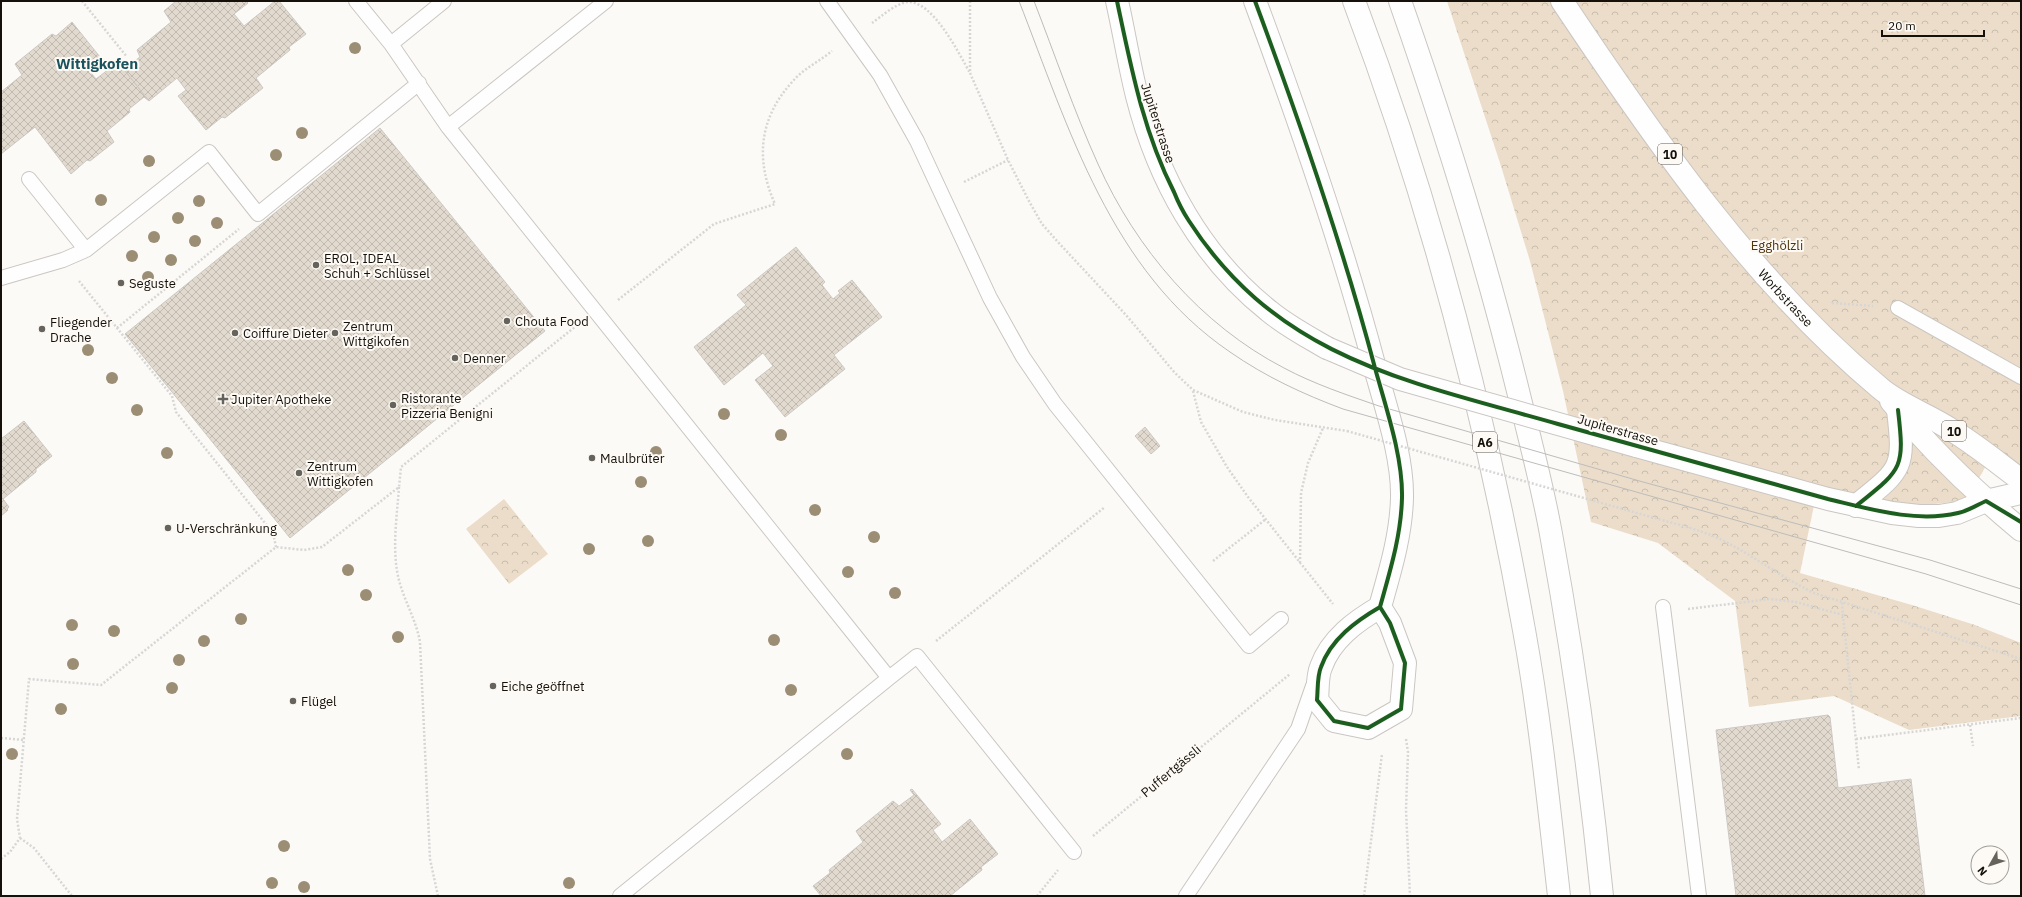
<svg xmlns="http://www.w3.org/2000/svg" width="2022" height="897" viewBox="0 0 2022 897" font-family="'IBM Plex Sans',sans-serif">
<defs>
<pattern id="forest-crowns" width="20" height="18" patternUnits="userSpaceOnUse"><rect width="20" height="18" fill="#ebddc9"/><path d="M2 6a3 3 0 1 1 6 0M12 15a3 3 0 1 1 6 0" fill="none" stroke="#c9bdab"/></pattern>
<pattern id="building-cross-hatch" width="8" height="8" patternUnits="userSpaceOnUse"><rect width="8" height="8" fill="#e2dace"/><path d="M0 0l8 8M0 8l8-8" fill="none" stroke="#c1bab0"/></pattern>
</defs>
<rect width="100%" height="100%" fill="#fcfaf7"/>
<path fill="url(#forest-crowns)" d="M1447,1h574v477l-30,-21 -20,35 -11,9 -33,4 -56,-4 -54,-10 -17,82 112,32 63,20 46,18v73l-112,14 -75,-34 -85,11 -14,-106 -77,-58 -67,-21 -28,-131 -33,-130 -30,-98z
M504,499l44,55 -39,30 -43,-55z"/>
<path fill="url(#building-cross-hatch)" stroke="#ccc8c3" d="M176,1h70l2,2 -14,11 10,12 31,-25h4l27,33 -17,13 1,3 -34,28 7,10 -38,30 -3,-1 -16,13 -28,-34 8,-6 -9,-12 -28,23 -31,-39 7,6 15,-11 -3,-7 34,-28 -7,-11z
M72,22l28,35 -13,11 9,11 22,-17 31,39 -5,-4 -15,12 1,3 -23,19 7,11 -24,19 -3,-1 -16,14 -36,-47 -34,27v-62l21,-17 -7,-11 37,-30 4,2z
M380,128l165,203 -255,207 -165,-204z
M796,247l29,35 -3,3 11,14 7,-6 -2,-2 14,-11 30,37 -48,38 11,14 -60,48 -30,-37 18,-14 -10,-13 -39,32 -30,-38 52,-42 -9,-10z
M24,421l28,35 -16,13v3l-33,27 6,8 -2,2 1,1 -7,6v-77z
M1145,427l15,19 -9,8 -16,-18z
M1828,715l2,2 8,71 73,-9 14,117h-189l-20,-166z
M912,789l29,35 -8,6 9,12 28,-23 28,35 -17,13 1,3 -32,26h-74l-2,-2 -3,2h-50l-8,-10 17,-13 -1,-3 34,-28 -7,-11 37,-30 6,5 15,-11 -4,-5z"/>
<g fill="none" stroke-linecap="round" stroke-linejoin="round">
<defs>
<path id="service" d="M356,1l35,43 57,83 441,551 28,-22 157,196
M827,1l53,74 37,66 73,157 33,59 32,47 194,242 32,-27
M391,44l53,-43
M448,127l158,-126
M29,179l57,71
M1,278l62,-18 23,-10 123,-98 49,62 161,-131
M1898,308l123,69
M1663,607l36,289
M620,896l269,-218
M1186,896l112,-167 15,-43"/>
<path id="minor" d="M1117,1c7,31 12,63 20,95 21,83 64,161 132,215 18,15 39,26 58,37
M1255,1c45,121 87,242 120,367 11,40 28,89 27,130 -1,38 -12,73 -22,109 -24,14 -49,32 -59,60 -4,9 -3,23 -4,33l17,21 34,7 33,-19 4,-46 -15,-40 -10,-16
M1636,446l192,53 64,14 27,3h20l18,-3 29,-12 35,-8
M1856,506c46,-37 49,-37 42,-96"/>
<g id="primary">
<path id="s1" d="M1562,1c92,138 190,280 318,387 18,16 49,27 70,41 25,15 48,34 71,51"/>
<path d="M1891,401c39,48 83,90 130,129"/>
</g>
<path id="motorway" d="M1354,1c77,203 132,416 170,629 16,88 25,177 35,266
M1400,1c46,131 87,263 120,398 11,45 23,90 31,135 22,120 39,241 51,362"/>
</defs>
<use href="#service" stroke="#cac6c2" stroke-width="16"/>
<use href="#minor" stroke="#cac6c2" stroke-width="24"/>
<use href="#primary" stroke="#cac6c2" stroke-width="24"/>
<use href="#motorway" stroke="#cac6c2" stroke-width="24"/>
<path stroke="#d7d6d5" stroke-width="2.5" stroke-dasharray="2 2" stroke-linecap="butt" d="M82,1l45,56
M970,1v72l38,87 22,43 12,21 15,17 69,74 49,58 18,17 50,22 32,8 72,11
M872,23c10,-7 23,-19 35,-21 26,-2 52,52 63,71
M964,182l44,-22
M79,281l93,115 4,16 97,121 3,14
M618,300l96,-76 61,-20c-20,-45 -16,-86 18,-123 10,-12 27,-20 39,-30
M1832,303l41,3
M117,328l122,-99
M1193,391l8,31 26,45 21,30 85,107
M399,487c-2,29 -7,60 -1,89 5,23 18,43 22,66l10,217 8,37
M1651,517c25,7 51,13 73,24 31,16 59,37 90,52l207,66
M1213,561l53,-42
M1300,563l1,-70 7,-30 15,-35
M1688,609l82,-10 26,3 47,13 -1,-13
M1843,615l16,155
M936,641l169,-134
M1970,725l3,21
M1,738l23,2
M1406,739l2,13 -2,58 4,86
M1856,739l165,-21
M1093,836l197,-162
M20,838l14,10 38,48
M1,859l9,-7 10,-14 -3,-19 12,-140 72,6 175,-138 28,3 18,-3 77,-60 2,-20 175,-141
M1037,896l21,-26
M1364,896l18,-142"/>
<use href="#service" stroke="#fffefe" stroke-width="14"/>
<use href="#minor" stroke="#fffefe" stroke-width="22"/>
<use href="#primary" stroke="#fffefe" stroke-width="22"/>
<use href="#motorway" stroke="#fffefe" stroke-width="22"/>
<path stroke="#bdbcbb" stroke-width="1" d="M1019,1c50,128 92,270 211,351 36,25 73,42 113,57l583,165 95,31
M1034,1c21,54 40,110 64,163 38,85 103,161 186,204 30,16 63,27 95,38l264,76 287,78 91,29"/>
<defs>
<path id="minor-bridge" d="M1327,348l73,31 236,67"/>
</defs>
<use href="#minor-bridge" stroke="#cac6c2" stroke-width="24" stroke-linecap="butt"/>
<path stroke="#d7d6d5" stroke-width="2.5" stroke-dasharray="2 2" stroke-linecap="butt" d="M1347,431l304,86"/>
<use href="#minor-bridge" stroke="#fffefe" stroke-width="22"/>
<defs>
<path id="cycleway" d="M1117,1c14,66 26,130 57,191 4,10 9,20 15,29 90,139 222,161 369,203 90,25 180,50 270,75 42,10 88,24 130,14 10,-2 19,-8 28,-12l35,21
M1255,1c45,121 87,242 120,367 11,40 28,89 27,130 -1,38 -12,73 -22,109 -24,14 -49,32 -59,60 -4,9 -3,23 -4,33l17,21 34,7 33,-19 4,-46 -15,-40 -10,-16
M1856,506c46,-37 49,-37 42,-96"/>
</defs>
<use href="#cycleway" stroke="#fdfaf6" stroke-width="6"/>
<use href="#cycleway" stroke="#1b5e20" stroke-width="4"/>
</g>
<g fill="#9c8e75">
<circle cx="355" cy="48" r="6"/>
<circle cx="302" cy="133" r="6"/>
<circle cx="276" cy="155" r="6"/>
<circle cx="149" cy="161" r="6"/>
<circle cx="101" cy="200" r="6"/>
<circle cx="199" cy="201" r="6"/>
<circle cx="178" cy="218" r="6"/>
<circle cx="217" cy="223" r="6"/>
<circle cx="154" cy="237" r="6"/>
<circle cx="195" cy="241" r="6"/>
<circle cx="132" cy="256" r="6"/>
<circle cx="171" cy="260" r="6"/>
<circle cx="148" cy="277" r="6"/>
<circle cx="88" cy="350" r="6"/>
<circle cx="112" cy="378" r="6"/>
<circle cx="137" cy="410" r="6"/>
<circle cx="724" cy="414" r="6"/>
<circle cx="781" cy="435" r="6"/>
<circle cx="656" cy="452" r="6"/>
<circle cx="167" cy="453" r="6"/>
<circle cx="641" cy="482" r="6"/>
<circle cx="815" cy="510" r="6"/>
<circle cx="874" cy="537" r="6"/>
<circle cx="648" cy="541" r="6"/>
<circle cx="589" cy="549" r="6"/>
<circle cx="348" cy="570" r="6"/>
<circle cx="848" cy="572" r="6"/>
<circle cx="895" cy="593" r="6"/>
<circle cx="366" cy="595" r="6"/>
<circle cx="241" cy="619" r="6"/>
<circle cx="72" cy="625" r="6"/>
<circle cx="114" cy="631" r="6"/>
<circle cx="398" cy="637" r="6"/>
<circle cx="774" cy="640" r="6"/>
<circle cx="204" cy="641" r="6"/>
<circle cx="179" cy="660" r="6"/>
<circle cx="73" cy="664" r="6"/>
<circle cx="172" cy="688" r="6"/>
<circle cx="791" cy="690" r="6"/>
<circle cx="61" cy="709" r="6"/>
<circle cx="12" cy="754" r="6"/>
<circle cx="847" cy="754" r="6"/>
<circle cx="284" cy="846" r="6"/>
<circle cx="272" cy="883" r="6"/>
<circle cx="569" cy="883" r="6"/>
<circle cx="304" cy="887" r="6"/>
</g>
<g fill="#66635d" stroke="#fdfaf6" stroke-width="1.5">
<circle cx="316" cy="265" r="4"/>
<circle cx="121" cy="283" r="4"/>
<circle cx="507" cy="321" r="4"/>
<circle cx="42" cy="329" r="4"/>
<circle cx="235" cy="333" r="4"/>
<circle cx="335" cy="333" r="4"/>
<circle cx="455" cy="358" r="4"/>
<path d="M221 393h4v4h4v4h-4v4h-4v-4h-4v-4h4z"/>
<circle cx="393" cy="405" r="4"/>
<circle cx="592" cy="458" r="4"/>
<circle cx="299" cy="473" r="4"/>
<circle cx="168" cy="528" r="4"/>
<circle cx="493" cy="686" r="4"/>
<circle cx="293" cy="701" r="4"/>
</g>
<g text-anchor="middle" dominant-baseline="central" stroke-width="4" stroke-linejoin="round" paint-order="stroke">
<g fill="#fdfaf6" stroke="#5b5751" stroke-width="1">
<rect x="1658" y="144" width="24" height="20" rx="3"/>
<rect x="1942" y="421" width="24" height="20" rx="3"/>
<rect x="1473" y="432" width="24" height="20" rx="3"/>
</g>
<g font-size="12" font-weight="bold" fill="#15110a">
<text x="1670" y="154">10</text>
<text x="1954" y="431">10</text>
<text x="1485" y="442">A6</text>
</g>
<g font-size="13" fill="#15110a" stroke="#fdfaf6">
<text transform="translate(1158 123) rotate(72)">Jupiterstrasse</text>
<text stroke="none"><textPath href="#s1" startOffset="372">Worbstrasse</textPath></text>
<text transform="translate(1618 430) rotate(16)">Jupiterstrasse</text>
<text transform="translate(1171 771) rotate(-40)">Puffertgässli</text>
</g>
<g font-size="13" fill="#4e360b" stroke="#fdfaf6">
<text x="1777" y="245">Egghölzli</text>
</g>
<g font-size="13" fill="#15110a" stroke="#fdfaf6" text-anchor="start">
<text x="324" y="258">EROL, IDEAL<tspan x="324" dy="15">Schuh + Schlüssel</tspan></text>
<text x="129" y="283">Seguste</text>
<text x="515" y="321">Chouta Food</text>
<text x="50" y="322">Fliegender<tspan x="50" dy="15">Drache</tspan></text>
<text x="343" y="326">Zentrum<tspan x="343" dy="15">Wittgikofen</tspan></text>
<text x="243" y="333">Coiffure Dieter</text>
<text x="463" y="358">Denner</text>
<text x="401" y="398">Ristorante<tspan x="401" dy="15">Pizzeria Benigni</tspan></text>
<text x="231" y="399">Jupiter Apotheke</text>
<text x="600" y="458">Maulbrüter</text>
<text x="307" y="466">Zentrum<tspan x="307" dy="15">Wittigkofen</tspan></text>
<text x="176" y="528">U-Verschränkung</text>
<text x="501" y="686">Eiche geöffnet</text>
<text x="301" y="701">Flügel</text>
</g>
<g font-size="15" font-weight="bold" fill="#1a525e" stroke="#fdfaf6">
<text x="97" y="63">Wittigkofen</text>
</g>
</g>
<rect width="2022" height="897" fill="none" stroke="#15110a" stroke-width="4"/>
<g transform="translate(1990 865) rotate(231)"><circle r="19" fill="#fdfaf6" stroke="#a09d98"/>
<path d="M0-3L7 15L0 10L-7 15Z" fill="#66635d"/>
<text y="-6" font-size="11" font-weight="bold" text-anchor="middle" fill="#15110a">N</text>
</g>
<path d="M1882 30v6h102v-6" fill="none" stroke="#15110a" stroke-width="2"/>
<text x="1888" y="30" font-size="12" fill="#15110a" stroke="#fdfaf6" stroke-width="3" paint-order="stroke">20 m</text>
</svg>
